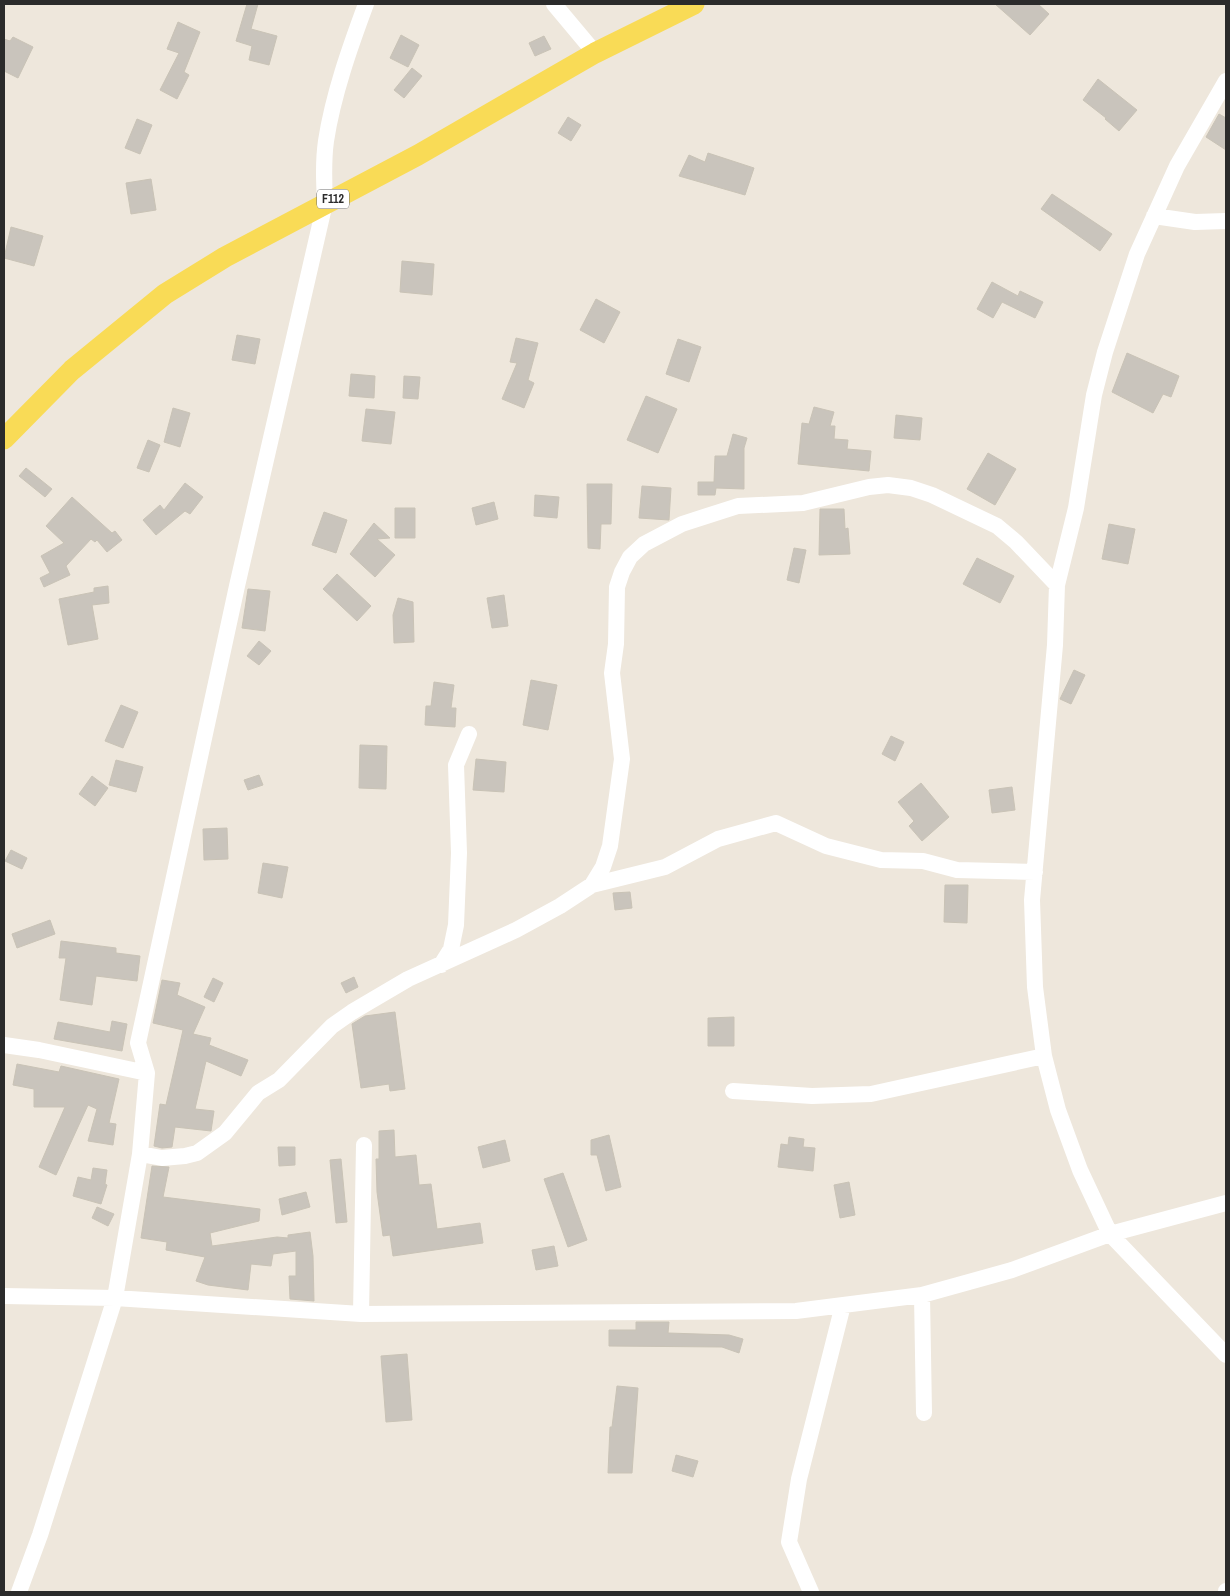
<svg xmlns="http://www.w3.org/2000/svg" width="1230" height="1596" viewBox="0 0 1230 1596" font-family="'Archivo Narrow',sans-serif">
<rect width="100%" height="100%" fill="#eee7dc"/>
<path fill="#c9c4bc" stroke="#c9c3b6" d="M247,4h11l-7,25 26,7 -8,29 -20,-5 3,-14 -16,-5z
M995,4h43l11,10 -19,21z
M178,22l22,10 -16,40 5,3 -12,24 -17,-9 19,-37 -12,-4z
M401,35l18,10 -11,22 -18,-9z
M544,36l7,13 -16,7 -6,-13z
M13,37l20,10 -15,31 -14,-7v-32l6,2z
M412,68l10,8 -18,22 -10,-8z
M1098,79l39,31 -18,21 -14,-12 1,-1 -23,-18z
M1219,114l7,4v32l-20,-13z
M568,117l13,8 -10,16 -13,-8z
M137,119l15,6 -12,29 -15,-6z
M708,153l46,15 -9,27 -66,-19 10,-21 16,7z
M151,179l5,31 -25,4 -5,-31z
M1052,194l60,40 -12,17 -59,-42z
M11,227l32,9 -9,30 -30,-8z
M402,261l32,3 -2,31 -32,-3z
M992,282l26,14 2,-5 23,11 -8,16 -33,-16 -9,16 -16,-9z
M596,299l24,13 -16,31 -24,-13z
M237,335l23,4 -5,25 -23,-4z
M516,338l22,5 -10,37 6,3 -10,25 -22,-9 15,-36 -7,-1z
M678,339l23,8 -12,35 -23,-8z
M1127,353l52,23 -8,21 -8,-3 -10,19 -41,-21z
M351,374l24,2 -1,22 -25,-2z
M404,376l16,1 -2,22 -15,-1z
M646,396l31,13 -19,44 -31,-13z
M814,407l20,5 -4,14h5l-1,13 14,1 -1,9 24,2 -2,20 -71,-7 4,-41 7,1z
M173,408l17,5 -10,34 -16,-5z
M366,409l29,3 -4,32 -29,-3z
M896,415l26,3 -2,22 -26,-2z
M733,434l14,4 -3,10v41l-28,-1 -1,7h-17v-13h16l1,-26h12z
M148,440l12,5 -11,27 -12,-4z
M988,453l28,16 -21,36 -28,-16z
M26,468l26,21 -7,8 -26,-21z
M185,483l18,14 -13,17 -5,-3 -29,24 -13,-15 17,-15 4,5z
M587,484h25l-1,40h-10l-1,25 -12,-1z
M642,486l29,2 -2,32 -30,-2z
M535,495l24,2 -2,21 -23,-2z
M72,497l40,36 3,-2 7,9 -15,12 -10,-12 -2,2 -4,-3 -25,27 4,9 -26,12 -4,-9 10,-5 -9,-17 23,-13 -18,-17z
M494,502l4,17 -22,6 -4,-17z
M395,508h20v30h-20z
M820,509h24l1,20 3,-1 2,26 -31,1z
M324,512l23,8 -11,33 -24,-8z
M374,523l16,15 -13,1 18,16 -20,22 -25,-23z
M1109,524l26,5 -7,35 -26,-5z
M794,548l12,2 -7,33 -12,-3z
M977,558l37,18 -14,27 -37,-19z
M337,574l34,32 -14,15 -34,-32z
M108,586l1,17 -17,2 6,34 -30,6 -9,-46 35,-7v-4z
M248,589l22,2 -5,40 -23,-3z
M504,595l4,31 -16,2 -5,-30z
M398,598l15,4 1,40 -20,1 -1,-28z
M259,641l12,10 -12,14 -12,-9z
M1074,670l11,5 -14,29 -11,-5z
M531,680l26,5 -9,45 -25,-5z
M434,682l20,3 -3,23h5l-1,19 -30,-2 1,-19h5z
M121,705l17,7 -15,36 -18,-7z
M891,736l13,6 -9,19 -13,-7z
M360,745l27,1 -1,43 -27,-1z
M476,759l30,3 -2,30 -31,-2z
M116,760l27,7 -7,25 -27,-7z
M259,775l4,10 -15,5 -4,-10z
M92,776l16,12 -13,18 -16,-12z
M921,783l28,34 -27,24 -13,-15 5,-5 -16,-19z
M1012,787l3,23 -23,3 -3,-23z
M227,828l1,31 -24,1 -1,-31z
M11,850l16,8 -5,11 -17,-8z
M263,863l25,4 -6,31 -24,-5z
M945,885h23l-1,38 -23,-1z
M630,892l2,16 -17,2 -2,-17z
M50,920l5,14 -38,14 -5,-14z
M61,941l55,7v5l24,3 -3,25 -41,-5 -4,29 -32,-5 6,-42h-7z
M354,977l4,10 -12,6 -5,-10z
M213,978l10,5 -9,19 -10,-5z
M162,980l18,3 -3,12 28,12 -12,27 18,4 -2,7 39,15 -7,16 -35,-15 -11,48 19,2 -3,20 -36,-4 -3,20 -10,1 -8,-2 6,-42 6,1 17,-75 -30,-7z
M395,1012l10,77 -15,2 -1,-7 -28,4 -9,-64 13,-8z
M734,1017v29h-26v-28z
M112,1021l15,3 -5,27 -68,-12 4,-17 52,10z
M17,1064l42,8 2,-6 58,13 -10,44 7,1 -3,21 -25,-4 9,-32 -9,-4 -32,70 -17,-8 26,-60h-31v-18l-21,-4z
M394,1130l1,27 21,-2 3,30 12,-1 6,45 43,-6 3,20 -90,13 -3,-21 -7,1 -6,-44 -1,-33h3v-28z
M609,1135l12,52 -15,4 -9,-36h-6v-15z
M789,1137l15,2 -1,8 12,1 -2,23 -35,-4 3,-23 7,1z
M505,1140l5,21 -27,7 -5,-21z
M278,1147h17v18l-16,1z
M341,1159l6,63 -11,1 -6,-63z
M152,1166l17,1 -6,30 97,12 -1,12 -49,12 2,13 65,-9 11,1v-3l22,-3 3,24 1,45 -24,-2 -1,-23h7v-25l-23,3 -2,12 -20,-2 -3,26 -40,-5 -12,-4 9,-24 -39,-7 1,-8 -26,-4z
M93,1168l14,2 -2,14 2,1 -6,19 -28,-8 5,-19 13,3z
M563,1173l24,67 -19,7 -24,-68z
M849,1182l6,33 -15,3 -6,-33z
M306,1192l4,15 -28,8 -3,-16z
M97,1207l17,7 -6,12 -16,-8z
M554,1246l4,20 -22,4 -4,-20z
M636,1322h33l-1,11 61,2 14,4 -4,14 -17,-6 -113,-1v-16h27z
M407,1354l5,66 -26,2 -5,-66z
M617,1386l21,2 -6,85h-24l2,-46h2z
M676,1455l22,6 -5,16 -21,-6z"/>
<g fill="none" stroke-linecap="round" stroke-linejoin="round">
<path stroke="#fff" stroke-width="16" d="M554,4l41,49
M1226,81l-49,85 -40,88 -32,98 -11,43 -18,113 -19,77 -2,60 -23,255 3,87 9,69 14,54 22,60 30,64 116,121
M1154,216l41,6 31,-1
M592,885l73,-18 53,-28 58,-16 50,23 55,14 42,1 34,9 78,2
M441,965l10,-16 5,-24 3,-72 -3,-88 13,-31
M4,1045l35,5 108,23
M733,1091l79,5 59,-2 173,-38
M140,1154l22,4 23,-2 12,-3 28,-20 33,-40 21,-13 53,-54 20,-14 56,-33 108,-49 44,-24 32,-21 11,-18 7,-21 12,-87 -10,-86 4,-29 1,-57 5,-15 8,-15 14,-13 38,-20 56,-18 65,-3 66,-16 19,-2 23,3 21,7 65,31 19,16 41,43
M922,1295l2,118
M4,1296l111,2 246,16 435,-3 126,-16 90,-25 98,-36 116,-31
M361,1314l3,-169
M19,1592l21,-57 75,-237 25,-144 7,-81 -9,-30 99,-457 88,-383c-1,-21 -2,-41 1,-62 7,-46 24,-94 40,-137
M811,1592l-22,-50 10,-63 44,-174
M1226,1592v-1"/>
<path stroke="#f9db56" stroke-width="21" d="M4,439l68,-69 93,-76 60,-37 193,-102 177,-102 99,-49"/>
</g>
<g text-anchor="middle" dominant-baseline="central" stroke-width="4" stroke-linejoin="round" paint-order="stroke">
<rect fill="#fff" stroke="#6b6b6b" stroke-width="1" x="317" y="189.5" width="32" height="19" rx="4"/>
<g font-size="12" font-weight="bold" fill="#2b2b2b">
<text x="333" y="199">F112</text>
</g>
</g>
<rect width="1230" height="1596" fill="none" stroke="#2b2b2b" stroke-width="10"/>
</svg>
